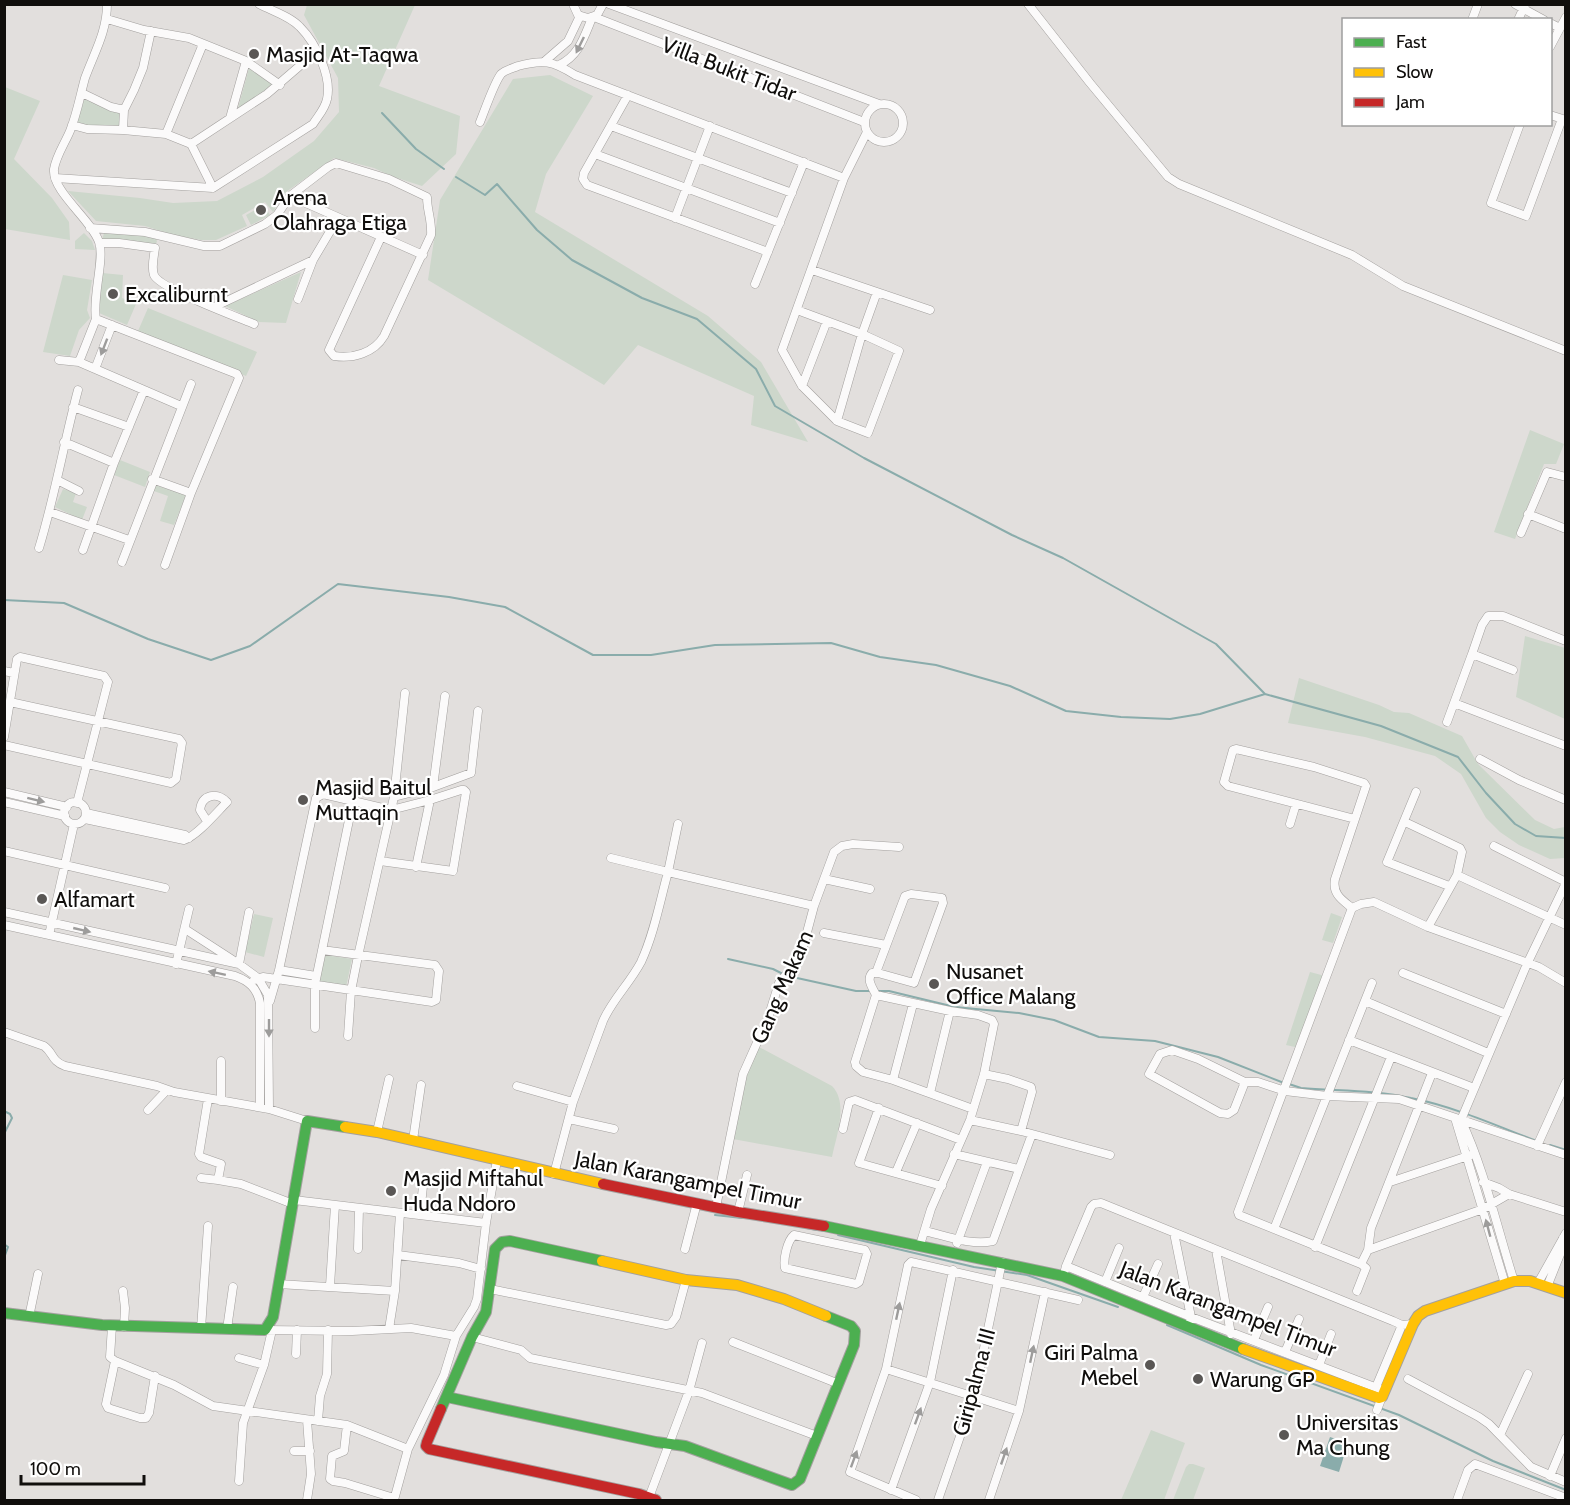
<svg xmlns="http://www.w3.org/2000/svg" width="1570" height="1505" viewBox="0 0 1570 1505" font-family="Cabin,sans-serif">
<rect width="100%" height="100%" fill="#e2dfdd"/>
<path fill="#cdd7cb" d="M307,5h108l-36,81 81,30 -4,38 -34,32 -31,-10 -17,-8 -40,-10 -48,34 -13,20 -8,-10 -23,13 5,11 -31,14h-15l-28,-5 -28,-9 -49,-5 -28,-30 72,7 33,5 44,-2 46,-24 51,-36 25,-29 -1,-34 -34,-63z
M249,68l25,17 -36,23z
M550,75l43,21 -47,78 -11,38 173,104 53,46 47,80 -57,-17 3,-29 -116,-51 -34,40 -176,-105 12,-80 73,-121z
M5,87l35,14 -26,58 38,39 17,24 1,18 -65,-11z
M84,99l37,14 -2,14 -31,-1 -11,-4z
M264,205l6,10 -19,10 -5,-10z
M113,232l31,2 12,4 1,4 -3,3 -52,-5 2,-7z
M84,233l8,8 3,9 -20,-1v-8z
M301,272l-15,51 -27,-1 -34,-16z
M102,273l21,2 -1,23 14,6 -9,21 -28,-12z
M63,275l29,5 -5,30 3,8 -11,12 -9,26 -27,-4z
M148,308l109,44 -11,24 -108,-45z
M1530,430l34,14 -8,20h-12l-29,75 -21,-7z
M120,460l30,12 -5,15 -31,-12z
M152,484l34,11 -12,30 -14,-4 8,-25 -17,-6z
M63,489l13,4 -3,9 14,5 -5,13 -27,-13z
M1525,636l40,12v71l-49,-22z
M1299,678l80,27 15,7 15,1 53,23 16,28 57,56 19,9 11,-2v31l-15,1 -31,-14 -19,-13 -14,-14 -25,-44 -26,-18 -70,-19 -77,-14z
M1331,913l11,4 -9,26 -11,-3z
M254,914l19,4 -9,39 -19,-5z
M325,955l27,4 -6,28 -27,-5z
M1310,972l15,4 -30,71 -9,-2z
M759,1047l73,39c17,17 4,51 0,71l-99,-18 8,-50z
M1151,1430l34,13 -21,57h-43z
M1189,1464h4l12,4 -12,32h-20l13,-33z"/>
<path fill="#8aacab" d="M1330,1437l18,6 -9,29 -19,-6z"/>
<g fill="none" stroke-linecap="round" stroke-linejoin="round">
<path stroke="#8aacab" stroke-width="2" d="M382,113l34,36 28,20
M456,177l29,18 12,-11 40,46 35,30 70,38 55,21 59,50 19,37 89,52 148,77 51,23 153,86 49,50 116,32 77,31 28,36 29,31 21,12 30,2
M4,600l60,3 84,36 63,21 39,-14 88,-62 111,13 56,10 88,48h58l64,-10 116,-2 49,14 56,8 74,21 56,25 55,6 49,2 30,-5 65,-20
M728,959l45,10 10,5
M788,976l68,15h15
M876,991h13l66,16 64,6 35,7 45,17 56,4 63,16 66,26
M1289,1084l12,4c36,3 75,2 110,10 41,8 84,27 123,42
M4,1111l6,3 2,4 -8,16
M1550,1145l16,5
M715,1215l27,3
M807,1228l10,2
M838,1235l136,32 53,8 91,32
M4,1244l4,3 -4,11
M1167,1325l94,40 138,50 94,46 73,29"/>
<defs>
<path id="street" d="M573,4l5,11 10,3 9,-3 6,-11
M609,4l270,100
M1028,4l62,79 78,94 11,7 173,71 51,31 163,65
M1515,4l29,16
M594,17l270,105
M107,19l37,11 45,8 57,23 -16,57
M1472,20l6,-16
M1518,20l7,-15
M1550,23l10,5
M1550,47l16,-30
M246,61l34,24
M545,61l23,-20 12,-25
M559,65c20,-9 25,-28 33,-47
M82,93l29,14 13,3
M628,95l-44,78 -1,6 4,6 181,67
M865 123a19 19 0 1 1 38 0a19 19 0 1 1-38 0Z
M1550,115l16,5
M480,122c5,-12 14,-39 21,-48 4,-4 12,-6 17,-8 25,-7 35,-5 57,9l269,103
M1520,124l-29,79 35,13 36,-97
M72,125l15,4 36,1 1,-20 10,-20 9,-22 8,-37
M611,126l181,67
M123,130l43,4 25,10 22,44
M166,134l37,-90
M191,144l76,-50 50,-43
M595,154l185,69
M55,178l158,10 100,-64c5,-8 12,-15 14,-25 5,-22 -11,-56 -27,-72 -10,-11 -28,-16 -41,-23
M290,196l133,59
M675,218l35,-92
M90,228l55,4 59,14h16l45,-22 12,-9 13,-19 38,-29 8,-4 53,16 38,18c0,14 5,23 4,38l-47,101c-10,17 -31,23 -50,20l-5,-6 52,-113
M100,243h19l36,5c-1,8 -4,19 -1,27 5,13 83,42 100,49
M812,270l118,40
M755,284l49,-122
M298,299l15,-39 25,-42
M214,307l99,-47
M797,310l65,24 37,17 -31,82 -31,-12 -35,-35 -20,-36 62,-172 23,-46
M96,319l141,55 2,4 -48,115 -26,72
M96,319c-4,-22 9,-61 3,-77 -8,-23 -47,-50 -45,-73 2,-13 11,-26 16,-38 7,-17 10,-35 15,-53 9,-25 22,-46 22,-74
M59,360l20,2 102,44
M79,362l17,-43
M95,369l17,-44
M802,386l25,-65
M73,407l56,20
M837,421l25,-87 15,-42
M64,442l50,21
M152,479l39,14
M57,480l22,11
M50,512l79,28
M1528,514l38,15
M1521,533l26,-61 19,5
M39,548c16,-52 25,-106 39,-158
M83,550l31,-87 30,-73
M122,562l69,-178
M1472,654l-18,49 112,43
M1513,670l-41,-16 10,-29 6,-9h15l63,25
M4,671l10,2
M1447,722l7,-19
M4,737l13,-78 3,-2 84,19 4,6 -31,121
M4,745l167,38 5,-4 6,-36 -3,-4 -169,-37
M1480,759l39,21 47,20
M433,787l12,-91
M4,792l63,15
M1416,792l-29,70 62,24
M394,797l39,-10 38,-14 7,-62
M4,802l61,14
M64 813a11 11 0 1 1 22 0a11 11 0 1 1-22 0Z
M86,813l99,22 4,3
M85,819l99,21c13,-4 32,-27 43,-38 -10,-10 -25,-8 -27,8l7,11
M1405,822l55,26 2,4 -5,23 -29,52
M1290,824l6,-20
M1494,846l72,36
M4,851l161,37
M611,858l57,14 10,-48
M380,861l73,10 13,-79 -2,-2h-3l-31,10
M1457,875l109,50
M824,879l46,10
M1352,908c-10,-8 -20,-14 -17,-29l31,-93 -2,-3 -50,-16 -78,-18 -3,1 -9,32 4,4 127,33
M4,912l235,52 19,14 10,17 1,114
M4,925l231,51c14,5 22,12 25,27v104
M185,929l54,35 10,-52
M824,933l62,12
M49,935l25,-111
M176,964l13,-55
M279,970l37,6
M878,973l-1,-3 28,-74 6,-2 31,4 1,5 -29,80 -36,-10h-6c-6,7 1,15 4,22l-21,67 1,4 7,6 30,8 80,29
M1403,973l103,41
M254,980l9,-3 169,25 4,-2 3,-29 -4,-6 -113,-15
M876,995l74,16 28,4 14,5 2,4 -10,50 -14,46 -39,89 -11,36
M270,1001l9,-31 37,-172 7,-4 30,7
M1365,1001l123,52
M315,1028v-44l38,-183 38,9 39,-10 -14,67
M4,1032l40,14c10,7 7,15 21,20l92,20 17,6 95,17 38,12
M348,1036l3,-45 7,-35 36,-159 11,-104
M1349,1040l125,48
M221,1061v40
M984,1074l24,5 23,8 1,5 -11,39
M893,1080l20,-76
M1245,1082l-11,28 -6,4 -8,-1 -71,-39 11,-20 12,-4 26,9 47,23h13l27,9 42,5 72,3 167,56
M517,1086l56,16
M930,1093l20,-82
M208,1099l-9,55 2,3 20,7 -3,16 23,4 52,20
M879,1108l-20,55 83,23
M148,1110l19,-20
M1455,1118l50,166
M569,1119l45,10
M970,1120l51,11 89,24
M843,1129l6,-27 6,-2 106,40
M377,1132l12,-53
M413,1140l8,-55
M1537,1146l29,-64
M954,1154l65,15
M896,1172l21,-49
M554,1174l19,-72 30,-81c9,-21 27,-38 38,-59 13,-28 19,-61 27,-90l146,34
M201,1178l17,2
M1390,1182l81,-27
M1483,1182l16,6 10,6 57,18
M1509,1194l-26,15 -115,41 -7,14 -122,-49 -1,-3 114,-304 9,-4 13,-2 54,25 111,40 27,16
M294,1200l192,23
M716,1207l27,-133 25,-56 11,-35 16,-19 7,-13 12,-45 20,-54 8,-6 11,-2 46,3
M738,1212l9,-37
M420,1215l3,-29
M1274,1229l98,-246
M925,1231c21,5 47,15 68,10l39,-107
M1174,1233l17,84 -1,3
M794,1235l71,15 2,4 -8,28 -3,2 -71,-16c-2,-8 2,-27 9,-33z
M957,1243l30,-81
M1315,1247l76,-190
M358,1249l1,-41
M685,1249l12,-46
M1216,1250l15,84
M1368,1250l3,-22 61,-155
M398,1255l61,8 22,6
M1066,1266l25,-59 3,-3 7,-1 292,118 9,4 11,-1
M1065,1270l1,-4 125,51 194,74
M1514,1281c-17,-53 -29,-110 -53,-161l66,-156 39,-81
M1105,1282l14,-34
M1538,1283l28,-50
M278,1284l117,7
M330,1286l5,-81
M1547,1287l16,-40v-9
M490,1289l176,36 5,-1 5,-7 10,-37
M123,1291l2,17 -1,19
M1357,1291l9,-23 -5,-4
M1143,1297l15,-33
M29,1317l9,-43
M112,1326l-2,31 5,4 59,24 39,21 134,19 61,24
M201,1329l7,-103
M227,1329l6,-42
M389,1329l6,-38 5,-78
M265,1330l87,1 59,-3 45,8
M472,1337l49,13 9,8 172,35 115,43
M1254,1340l14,-33
M733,1342l106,42
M1285,1352l14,-33
M296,1354l1,-24
M239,1358l25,7
M115,1361l-9,43 2,4 32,10h6l3,-5 6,-37
M1319,1365l12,-31
M886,1369l133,42
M1408,1379l71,38 10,7 42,43 35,15
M1376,1387l26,-62
M1377,1410l5,-13
M307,1420l4,54 -4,26
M318,1421l2,-25 7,-22 1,-44
M347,1425l-3,26 -12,5 -2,23 3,2 12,2 49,15
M1500,1435l28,-61
M294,1451h16
M1550,1476l16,-38
M239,1481l4,-58 21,-58 8,-35
M891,1490l39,-108 23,-112
M394,1500l14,-51 36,-74 12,-39 18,-29 3,-8 9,-76 11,-63
M648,1500l41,-109 13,-48
M916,1500l-66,-28 36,-103 22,-104 3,-3 167,38
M938,1500l36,-104 28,-134
M989,1500l30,-89 26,-119
M1457,1500l11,-30 7,-6 91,34"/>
<path id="fast" d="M824,1226l239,50 180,73
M4,1313l98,12 163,5 8,-13 34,-196 38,6
M447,1397l209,45 29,4 107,39 8,-6 54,-134 1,-14 -4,-5 -25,-10
M441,1409l31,-72 14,-25 9,-63 7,-7 8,-1 92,20"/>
<path id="slow" d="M345,1127l32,5 226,52
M602,1261l84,19 51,5 47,14 42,17
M1243,1349l136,49 3,-1 31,-73 5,-8 7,-5 89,-30h16l36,12"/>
<path id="jam" d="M603,1184l135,28 86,14
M441,1409l-14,33 -1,4 3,3 210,45 17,6"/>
</defs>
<use href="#street" stroke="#a3a09e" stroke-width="9"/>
<use href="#fast" stroke="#a3a09e" stroke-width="12"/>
<use href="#slow" stroke="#a3a09e" stroke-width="12"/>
<use href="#jam" stroke="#a3a09e" stroke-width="12"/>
<use href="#street" stroke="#fbfafa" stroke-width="8"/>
<use href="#fast" stroke="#4caf50" stroke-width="10"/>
<use href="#slow" stroke="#ffc107" stroke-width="10"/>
<use href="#jam" stroke="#c62828" stroke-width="10"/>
</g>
<defs><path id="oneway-solid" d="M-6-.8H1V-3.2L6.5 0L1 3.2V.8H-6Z" transform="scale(1.5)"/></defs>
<g fill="#9d9c9b">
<use href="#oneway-solid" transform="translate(580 45) rotate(116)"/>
<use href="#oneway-solid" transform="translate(104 347) rotate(111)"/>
<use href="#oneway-solid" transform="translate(36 800) rotate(14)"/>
<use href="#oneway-solid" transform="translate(82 930) rotate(13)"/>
<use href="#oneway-solid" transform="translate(217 973) rotate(-168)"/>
<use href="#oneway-solid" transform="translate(269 1028) rotate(90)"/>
<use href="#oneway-solid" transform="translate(1488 1228) rotate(-105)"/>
<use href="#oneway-solid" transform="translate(898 1311) rotate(-78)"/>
<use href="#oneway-solid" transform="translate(1032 1354) rotate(-78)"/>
<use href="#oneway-solid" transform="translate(918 1416) rotate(-70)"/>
<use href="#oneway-solid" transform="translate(1004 1456) rotate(-71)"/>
<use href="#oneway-solid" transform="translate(854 1459) rotate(-70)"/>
</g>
<g fill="#5a5755" stroke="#fff" stroke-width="2">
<circle cx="254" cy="54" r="6"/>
<circle cx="261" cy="210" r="6"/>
<circle cx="113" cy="294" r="6"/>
<circle cx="303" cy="800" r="6"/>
<circle cx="42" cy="899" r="6"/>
<circle cx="934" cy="984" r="6"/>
<circle cx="391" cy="1191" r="6"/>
<circle cx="1150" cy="1365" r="6"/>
<circle cx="1198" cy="1379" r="6"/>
<circle cx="1284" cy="1435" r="6"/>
</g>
<g text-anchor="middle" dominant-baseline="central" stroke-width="4.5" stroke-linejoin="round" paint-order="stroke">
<g font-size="22" fill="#100e0c" stroke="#fff" text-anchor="start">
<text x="266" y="54">Masjid At-Taqwa</text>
<text x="273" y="197">Arena<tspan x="273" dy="25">Olahraga Etiga</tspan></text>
<text x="125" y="294">Excaliburnt</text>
<text x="315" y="787">Masjid Baitul<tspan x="315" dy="25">Muttaqin</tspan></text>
<text x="54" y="899">Alfamart</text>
<text x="946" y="971">Nusanet<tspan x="946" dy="25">Office Malang</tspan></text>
<text x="403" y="1178">Masjid Miftahul<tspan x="403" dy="25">Huda Ndoro</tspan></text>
<text x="1138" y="1352" text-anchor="end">Giri Palma<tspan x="1138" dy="25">Mebel</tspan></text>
<text x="1210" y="1379">Warung GP</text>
<text x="1296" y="1422">Universitas<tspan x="1296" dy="25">Ma Chung</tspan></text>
</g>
<g font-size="22" fill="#100e0c" stroke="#fff">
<text transform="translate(729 69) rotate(21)">Villa Bukit Tidar</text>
<text transform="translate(782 987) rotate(-66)">Gang Makam</text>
<text transform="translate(688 1180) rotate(11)">Jalan Karangampel Timur</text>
<text transform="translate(1228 1309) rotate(21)">Jalan Karangampel Timur</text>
<text transform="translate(974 1382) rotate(-75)">Giripalma III</text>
</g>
</g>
<rect width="1570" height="1505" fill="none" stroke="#100e0c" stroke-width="12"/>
<rect x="1342" y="18" width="210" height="108" fill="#ffffff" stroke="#9f9f9e" stroke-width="1.5"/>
<rect x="1354" y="38" width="30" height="9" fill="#4caf50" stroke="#9f9f9e" stroke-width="1.5"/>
<text x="1396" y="48" font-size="18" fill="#100e0c">Fast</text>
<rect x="1354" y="68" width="30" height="9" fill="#ffc107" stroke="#9f9f9e" stroke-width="1.5"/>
<text x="1396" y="78" font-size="18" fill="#100e0c">Slow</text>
<rect x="1354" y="98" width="30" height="9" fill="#c62828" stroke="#9f9f9e" stroke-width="1.5"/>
<text x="1396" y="108" font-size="18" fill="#100e0c">Jam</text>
<path d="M21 1475v9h123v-9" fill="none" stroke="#100e0c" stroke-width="3"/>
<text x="30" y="1475" font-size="18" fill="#100e0c" stroke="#ffffff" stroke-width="4.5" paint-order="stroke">100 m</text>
</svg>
